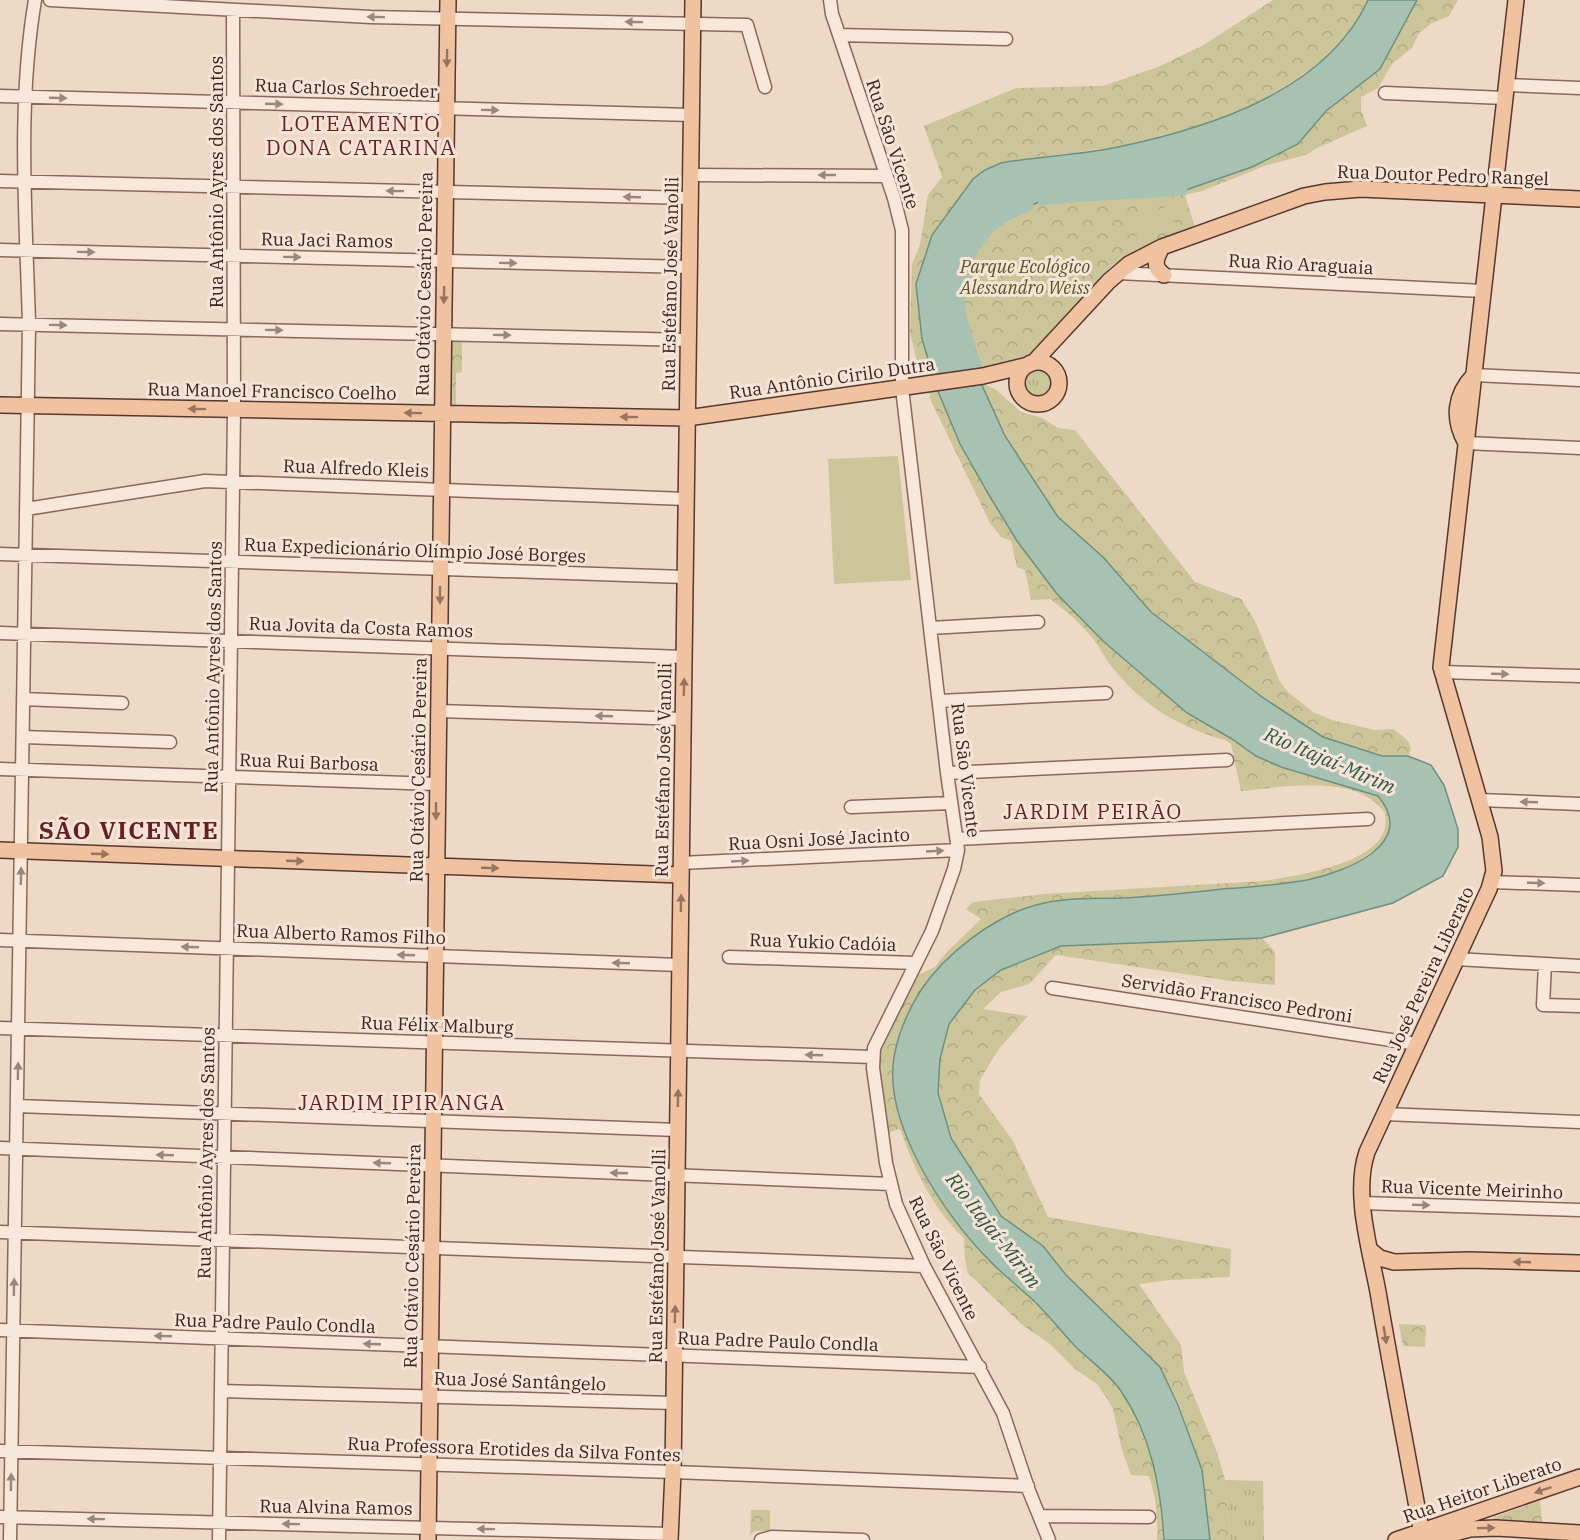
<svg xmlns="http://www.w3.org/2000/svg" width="1580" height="1540" viewBox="0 0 1580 1540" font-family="'IBM Plex Serif',serif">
<defs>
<pattern id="grass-tufts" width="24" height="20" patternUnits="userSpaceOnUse" patternTransform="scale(1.5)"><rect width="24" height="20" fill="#ccc59a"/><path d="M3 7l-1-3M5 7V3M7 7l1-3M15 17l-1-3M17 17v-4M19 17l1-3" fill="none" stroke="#b0a984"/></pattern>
<pattern id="forest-crowns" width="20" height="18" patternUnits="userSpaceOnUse" patternTransform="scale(1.5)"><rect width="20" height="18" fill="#ccc59a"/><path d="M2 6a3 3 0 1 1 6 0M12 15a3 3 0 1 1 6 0" fill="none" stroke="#b0a984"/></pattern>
</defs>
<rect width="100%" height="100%" fill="#eed8c6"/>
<path fill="url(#grass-tufts)" d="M1022 384a17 17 0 1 1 34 0a17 17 0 1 1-34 0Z
M1225,1480l38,1 1,59h-33z"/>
<path fill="url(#forest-crowns)" d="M1273,0h95l-18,33 -31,30 -52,36 -69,27 -81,21 -70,9 -74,23 -41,56 -16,48 6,56 7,23 -2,8h-8l-9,-37 2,-69 8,-19 8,-50 14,-18 -18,-51 92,-38 87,-2 55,-19 44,-21z
M1417,0h41l-9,16 -17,7 -13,10 -7,15 -20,16 -14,24 -17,9v13l6,16 -50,22 -11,7 -39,10 -65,26 -17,4 10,32 -54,21 -30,18 -73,84 -37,18 -22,3 -14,-44 -5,-34 6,-27 12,-24 26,-24 35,-16 30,-4 114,-7 69,-24 46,-23 28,-33 54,-42z
M449,340l13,1v31l-6,1v35h-8z
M981,383l14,6 26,23 21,6 16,10 17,2 120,152 46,17 14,22 25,61 8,10 25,20 19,8 43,10 18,-1c9,7 24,15 15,27h-26l-59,-18 -61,-41 -111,-85 -48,-55 -45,-40 -53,-81z
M937,389l32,72 48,80 41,53 45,47 84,72 45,26 24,17 49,19 35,8 38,13 7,8 4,12 1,15 -5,12 -33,22 -19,8 -26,7 -33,4 -123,12 -93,4 -25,5 -47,25 -40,29 -52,125 8,37 11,32 18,34 18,25 37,45 46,42 47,51 23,18 18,22 13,21 23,59 8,70h-7c1,-23 -1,-42 -8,-64l-18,-1 -9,-25 -9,-41 -5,-9 -11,-16 -22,-15 -25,-25 -29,-20 -53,-51 -3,-13 -1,-22c-31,-29 -49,-67 -63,-107l-2,-2 -14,5 -8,-79 39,-79 19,-9 10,-13 36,-35 -15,-10 7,-7 71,-8 219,-13c31,-5 109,-16 121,-50 2,-6 2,-12 1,-18 -28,-40 -102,-26 -144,-22l-10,-47 -4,-3c-49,-15 -82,-33 -115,-74 -7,-8 -11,-18 -18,-27 -12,-16 -28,-29 -44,-41l-19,1 -6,-30 -8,-3 -6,-26 -10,-4 -11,-14 -59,-122 -2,-10z
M1262,938l13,14v33l-44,-4 -175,-26 -27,29 -28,8 -18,17 45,7 -30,34 -18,30 -1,14 34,47 35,76 183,32 -1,28 -59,3 -32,4 42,61 3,27 33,80 8,28 6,60h-21l-8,-70 -23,-66 -19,-37 -94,-92 -23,-29 -42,-30 -50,-78 -13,-45 2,-34 9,-35 26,-34 26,-20 60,-24z
M1399,1324l27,1 -1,22 -22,-1z
M1540,1501l2,21 -49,-3 1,-2z
M751,1510h19v21h-15l-4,3 -1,6z"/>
<path fill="#ccc59a" d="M1167,206l9,19 -38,16 -8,-19z
M898,456l13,124 -77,4 -6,-125z"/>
<path fill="#a7c2b3" stroke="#6e907f" stroke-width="1.5" d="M1368,0h49l-37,69 -54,42 -28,33 -46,23 -69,24 -114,7 -30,4 -35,15 -26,25 -12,24 -6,27 5,34 13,41 3,15 24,53 53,81 45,40 48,55 111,85 61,40 59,19h26l23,9 13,20 14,44v18l-15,29 -50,27 -131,35 -201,8 -60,24 -26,20 -26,34 -9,35 -2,34 13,45 50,78 42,30 23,29 94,92 18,38 24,65 8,70h-46c-3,-52 -13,-105 -43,-149 -12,-17 -28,-28 -43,-42 -16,-16 -29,-34 -45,-49 -15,-14 -31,-26 -45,-41 -44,-44 -105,-136 -94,-202 4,-23 15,-48 27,-67 24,-36 73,-74 115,-85 28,-8 56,-6 84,-7 34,-1 68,-5 102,-9 28,-2 57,-4 85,-9 38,-8 112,-36 71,-84l-97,-29 -25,-11 -24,-17 -45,-26 -84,-72 -46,-47 -40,-53 -28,-46 -29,-51 -23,-55 -15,-50 -6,-55 16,-49 41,-56 12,-9 16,-7c39,-7 79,-8 117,-16 91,-19 209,-56 250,-147z"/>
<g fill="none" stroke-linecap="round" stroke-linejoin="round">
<path stroke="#a7c2b3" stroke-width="9" d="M1042,201l27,-3 114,-7
M978,368c-7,-22 -20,-53 -18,-76 3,-29 19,-58 44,-74 7,-5 17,-8 25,-12"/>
<defs>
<path id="minor" d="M50,0l321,17 376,8 18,62
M830,0l2,14 62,184 8,32v158l45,385 11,77 -4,19 -22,62 -58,117 -1,20 9,65 4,30 10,41 28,62 79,147 26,78 20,49
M839,35l167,4
M1506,85l74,3
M1385,93l120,5
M0,96l692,19
M691,175l194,1
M0,181l691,17
M0,250l689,17
M1118,273l365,18
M0,324l689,16
M1474,375l106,5
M1466,443l114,5
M26,509l179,-28 481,18
M0,554l685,23
M930,628l108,-6
M0,633l684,24
M1441,672l139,4
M23,699l99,4
M939,701l167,-8
M438,711l245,8
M23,737l147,5
M0,769l436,15
M947,773l280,-13
M1479,800l101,4
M851,807l100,-4
M957,839l411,-20
M681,863l277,-13
M1492,882l88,3
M0,940l680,25
M729,957l187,6
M1456,959l124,7
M1545,964l-2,41 37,1
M1052,988l365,56
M0,1028l872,29
M17,1106l661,24
M1384,1114l196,8
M0,1148l891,36
M1362,1203l218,7
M0,1232l924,34
M0,1330l980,37
M221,1391l453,12
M0,1451l673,21 355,14
M1040,1516l109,1
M0,1517l671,17
M10,1540l19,-1216c-3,-107 -12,-217 6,-324
M219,1540l15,-1130 -1,-399
M761,1540l11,-3 91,3"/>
<path id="major" d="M1162,247c-6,11 -10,20 2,28
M1017 383a21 21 0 1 1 42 0a21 21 0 1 1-42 0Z
M1033,363l76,-82 20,-17 33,-17 142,-51 21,-4 36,-3 219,10
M0,405l687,13 296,-42 45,-11
M1466,443c-14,-25 -11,-48 8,-68
M0,850l681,25
M1370,1250l10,8 14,4 75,-2 111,3
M428,1540l20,-1540
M670,1540l3,-68 20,-1472
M1396,1540l184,-63
M1423,1540c-15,-83 -31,-165 -45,-248 -8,-43 -25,-99 -11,-140l122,-263 5,-18 -4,-34 -49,-170 75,-667
M1429,1540l41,-11 26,-1 84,5"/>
</defs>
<use href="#minor" stroke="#89685c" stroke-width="15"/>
<use href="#major" stroke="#573830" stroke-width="18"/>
<use href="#minor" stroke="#f9e7d9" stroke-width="12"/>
<use href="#major" stroke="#f1c29f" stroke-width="15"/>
</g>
<defs><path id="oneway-solid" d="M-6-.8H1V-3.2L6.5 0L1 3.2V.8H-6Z" transform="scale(1.5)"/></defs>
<g fill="#9a867c">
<use href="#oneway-solid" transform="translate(376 17) rotate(-179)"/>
<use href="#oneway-solid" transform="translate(634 22) rotate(-179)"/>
<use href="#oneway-solid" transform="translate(58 98) rotate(2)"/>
<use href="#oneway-solid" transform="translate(274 104) rotate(2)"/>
<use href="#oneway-solid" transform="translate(490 110) rotate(1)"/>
<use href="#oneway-solid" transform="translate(827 175) rotate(-180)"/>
<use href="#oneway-solid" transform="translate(395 191) rotate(-179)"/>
<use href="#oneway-solid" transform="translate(632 197) rotate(-178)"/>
<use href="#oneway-solid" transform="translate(86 252) rotate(1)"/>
<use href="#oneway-solid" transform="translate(292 257) rotate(1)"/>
<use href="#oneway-solid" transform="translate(508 263) rotate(1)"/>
<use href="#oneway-solid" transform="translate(58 325) rotate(1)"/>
<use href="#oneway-solid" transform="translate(274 330) rotate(1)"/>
<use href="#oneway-solid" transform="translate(502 335) rotate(1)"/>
<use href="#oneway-solid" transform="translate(1500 674) rotate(2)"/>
<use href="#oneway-solid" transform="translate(604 716) rotate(-178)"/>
<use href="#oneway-solid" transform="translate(1529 802) rotate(-178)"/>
<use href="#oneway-solid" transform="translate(935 851) rotate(-3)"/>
<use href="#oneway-solid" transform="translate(740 861) rotate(-3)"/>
<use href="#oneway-solid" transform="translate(21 876) rotate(-89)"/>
<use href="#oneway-solid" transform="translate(1536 883) rotate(2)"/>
<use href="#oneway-solid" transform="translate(190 947) rotate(-178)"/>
<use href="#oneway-solid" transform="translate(406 955) rotate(-178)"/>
<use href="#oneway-solid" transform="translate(621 963) rotate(-178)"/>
<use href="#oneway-solid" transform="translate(814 1055) rotate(-178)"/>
<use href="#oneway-solid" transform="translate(18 1071) rotate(-89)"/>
<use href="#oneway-solid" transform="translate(165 1155) rotate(-178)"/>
<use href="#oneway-solid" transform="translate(382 1163) rotate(-178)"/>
<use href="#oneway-solid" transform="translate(619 1173) rotate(-178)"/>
<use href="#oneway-solid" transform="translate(1421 1205) rotate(2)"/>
<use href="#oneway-solid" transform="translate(14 1287) rotate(-89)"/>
<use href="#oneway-solid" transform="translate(163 1336) rotate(-178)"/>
<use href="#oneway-solid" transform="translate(372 1344) rotate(-178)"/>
<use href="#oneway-solid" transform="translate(11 1482) rotate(-89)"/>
<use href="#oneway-solid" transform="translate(96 1519) rotate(-179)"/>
<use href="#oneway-solid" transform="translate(291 1524) rotate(-179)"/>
<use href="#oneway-solid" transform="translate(486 1529) rotate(-179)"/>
</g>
<g fill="#96745f">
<use href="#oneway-solid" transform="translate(447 58) rotate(91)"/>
<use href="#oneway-solid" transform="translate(444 295) rotate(91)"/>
<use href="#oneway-solid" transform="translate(197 409) rotate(-179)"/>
<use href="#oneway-solid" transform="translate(413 413) rotate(-179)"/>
<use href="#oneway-solid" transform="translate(629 417) rotate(-179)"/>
<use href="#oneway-solid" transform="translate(440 595) rotate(90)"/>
<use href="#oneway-solid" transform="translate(684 687) rotate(-89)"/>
<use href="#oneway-solid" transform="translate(436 811) rotate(90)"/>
<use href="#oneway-solid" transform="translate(100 854) rotate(2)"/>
<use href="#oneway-solid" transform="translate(295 861) rotate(2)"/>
<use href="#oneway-solid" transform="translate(490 868) rotate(2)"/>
<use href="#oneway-solid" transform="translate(681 903) rotate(-89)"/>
<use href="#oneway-solid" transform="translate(678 1098) rotate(-89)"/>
<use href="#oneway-solid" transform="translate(1522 1262) rotate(-178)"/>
<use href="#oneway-solid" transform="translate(675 1314) rotate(-89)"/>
<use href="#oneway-solid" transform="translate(1385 1335) rotate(81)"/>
<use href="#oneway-solid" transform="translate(1543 1490) rotate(161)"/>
<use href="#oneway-solid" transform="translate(1486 1528) rotate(-1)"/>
</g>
<g text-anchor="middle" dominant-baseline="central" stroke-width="6" stroke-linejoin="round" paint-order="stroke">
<g font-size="18" fill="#3a251f" stroke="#f6e4d6">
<text transform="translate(346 88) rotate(2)">Rua Carlos Schroeder</text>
<text transform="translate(893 144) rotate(72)">Rua São Vicente</text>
<text transform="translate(1443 175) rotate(2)">Rua Doutor Pedro Rangel</text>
<text transform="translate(216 182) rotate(-90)">Rua Antônio Ayres dos Santos</text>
<text transform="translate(327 240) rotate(1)">Rua Jaci Ramos</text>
<text transform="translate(1301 264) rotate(3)">Rua Rio Araguaia</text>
<text transform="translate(424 284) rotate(-89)">Rua Otávio Cesário Pereira</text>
<text transform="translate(670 284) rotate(-89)">Rua Estéfano José Vanolli</text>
<text transform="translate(832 378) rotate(-8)">Rua Antônio Cirilo Dutra</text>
<text transform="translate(272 391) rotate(1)">Rua Manoel Francisco Coelho</text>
<text transform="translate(356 468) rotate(2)">Rua Alfredo Kleis</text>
<text transform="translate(415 550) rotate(2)">Rua Expedicionário Olímpio José Borges</text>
<text transform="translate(361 627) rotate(2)">Rua Jovita da Costa Ramos</text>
<text transform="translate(213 667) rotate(-89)">Rua Antônio Ayres dos Santos</text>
<text transform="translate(309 762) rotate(2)">Rua Rui Barbosa</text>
<text transform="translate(418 770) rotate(-89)">Rua Otávio Cesário Pereira</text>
<text transform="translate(663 770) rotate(-89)">Rua Estéfano José Vanolli</text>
<text transform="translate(966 770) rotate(83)">Rua São Vicente</text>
<text transform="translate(819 839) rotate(-3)">Rua Osni José Jacinto</text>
<text transform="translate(341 934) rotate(2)">Rua Alberto Ramos Filho</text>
<text transform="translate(823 942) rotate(2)">Rua Yukio Cadóia</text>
<text transform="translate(1423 985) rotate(-65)">Rua José Pereira Liberato</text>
<text transform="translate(1237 998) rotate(9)">Servidão Francisco Pedroni</text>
<text transform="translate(437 1025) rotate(2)">Rua Félix Malburg</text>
<text transform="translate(206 1153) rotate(-89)">Rua Antônio Ayres dos Santos</text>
<text transform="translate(1472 1189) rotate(2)">Rua Vicente Meirinho</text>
<text transform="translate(412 1256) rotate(-89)">Rua Otávio Cesário Pereira</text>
<text transform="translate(657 1256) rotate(-89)">Rua Estéfano José Vanolli</text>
<text transform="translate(944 1258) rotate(64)">Rua São Vicente</text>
<text transform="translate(275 1323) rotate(2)">Rua Padre Paulo Condla</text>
<text transform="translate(778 1341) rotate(2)">Rua Padre Paulo Condla</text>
<text transform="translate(520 1381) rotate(2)">Rua José Santângelo</text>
<text transform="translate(514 1449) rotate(2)">Rua Professora Erotides da Silva Fontes</text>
<text transform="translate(1482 1490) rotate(-19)">Rua Heitor Liberato</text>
<text transform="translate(336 1507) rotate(1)">Rua Alvina Ramos</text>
</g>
<g font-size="18" font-style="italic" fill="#565626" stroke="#f6e4d6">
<text x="1025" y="266">Parque Ecológico<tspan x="1025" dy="21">Alessandro Weiss</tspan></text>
</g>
<g font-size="20" font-style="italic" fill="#2f594c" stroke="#f6e4d6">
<text transform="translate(1330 760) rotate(23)">Rio Itajaí-Mirim</text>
<text transform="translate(994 1230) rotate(52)">Rio Itajaí-Mirim</text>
</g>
<g font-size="21" letter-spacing="1.5" fill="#661f22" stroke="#f6e4d6">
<text x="361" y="123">LOTEAMENTO<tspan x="361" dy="24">DONA CATARINA</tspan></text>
<text x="1093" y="811">JARDIM PEIRÃO</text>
<text x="402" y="1102">JARDIM IPIRANGA</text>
</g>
<g font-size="24" font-weight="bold" letter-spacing="1.5" fill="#661f22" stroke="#f6e4d6">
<text x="129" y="830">SÃO VICENTE</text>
</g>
</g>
</svg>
